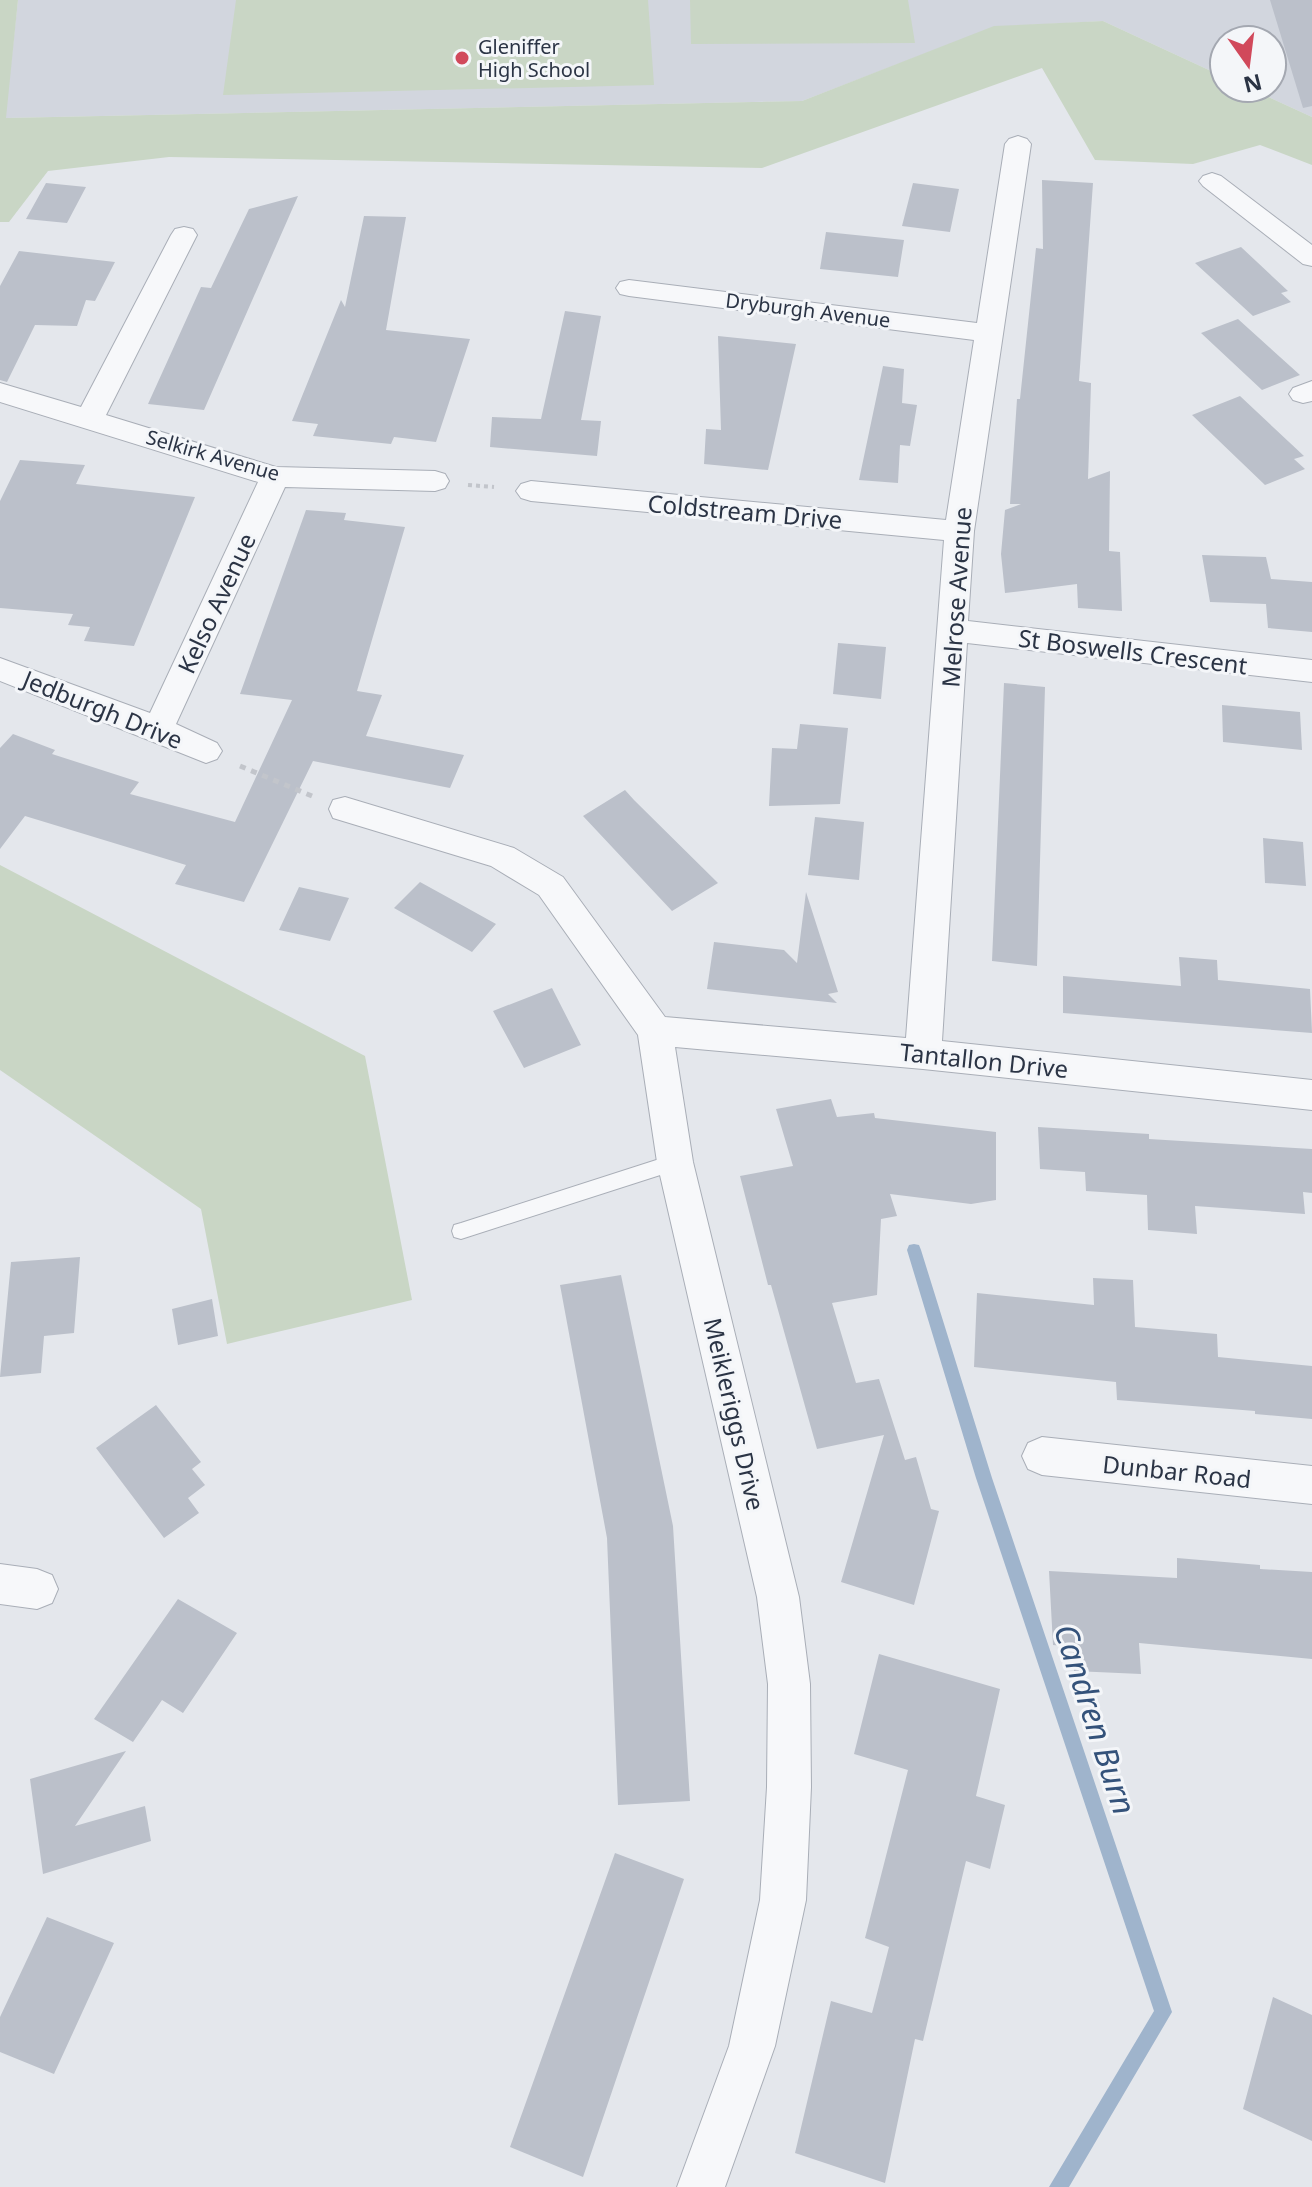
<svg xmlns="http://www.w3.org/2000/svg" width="1312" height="2187" viewBox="0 0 1312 2187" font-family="'Noto Sans',sans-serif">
<rect width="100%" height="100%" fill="#e4e7ec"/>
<path fill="#d2d6de" d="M18,0h1294v117l-63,-29h23v-48h-48v37l-121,-56 -109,6 -192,74 -797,17z"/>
<path fill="#c9d6c5" d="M0,0h18l-12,118 796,-17 192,-75 109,-5 121,56v11h25l63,29v48l-52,-20 -67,19 -98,-4 -53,-92 -280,100 -593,-11 -121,14 -39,51h-9z
M236,0h412l6,85 -431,10z
M690,0h218l7,43 -224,1z
M0,865l365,191 47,244 -185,44 -26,-135 -201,-139z"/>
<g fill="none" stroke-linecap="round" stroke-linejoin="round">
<path fill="#9fb4cc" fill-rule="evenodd" d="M914,1244l5,1 2,5 71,228 180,534 -103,175h-20l105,-176 -178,-533 -69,-228 2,-5z"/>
</g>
<path fill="#bbc0ca" d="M1270,0h42v106l-9,2z
M1042,180l51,3 -14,198 12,2 -3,96 22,-8 -1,80 11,1 2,59 -44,-3 -1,-24 -72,9 -4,-39 4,-44 16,-6h-11l7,-105h3l16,-151 7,1z
M46,183l40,4 -19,36 -41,-4z
M913,183l46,6 -9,43 -48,-6z
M298,196l-94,214 -56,-6 53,-117 10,1 38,-79z
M364,216l42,1 -20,113 84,9 -34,103 -42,-5 -3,7 -78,-8 5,-12 -26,-3 49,-121 4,7z
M826,232l78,8 -6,37 -78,-8z
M1241,247l47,44 -7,2 10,9 -38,14 -58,-53z
M19,251l96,11 -20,39 -9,-1 -9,26 -42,-1 -28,57 -7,-2v-94z
M565,311l36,5 -20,104 20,1 -4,35 -107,-9 2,-30 49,2z
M1238,319l62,56 -38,15 -61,-57z
M718,336l78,8 -28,126 -64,-6 2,-35 15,1z
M883,366l21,3 -2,34 15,2 -7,41 -10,-1 -2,38 -39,-3z
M1240,396l64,60 -10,3 11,10 -40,16 -73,-70z
M20,460l65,5 -9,19 119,13 -61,149 -50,-5 6,-14 -22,-2 5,-11 -73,-6v-107z
M306,510l40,3 -2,7 61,7 -48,164 25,4 -16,41 98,19 -14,33 -137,-27 -69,141 -69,-18 11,-19 -161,-49 -25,33v-101l13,-14 42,16 -3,4 87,28 -9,12 105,28 57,-122 -52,-6z
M1202,555l64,2 5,22 41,3v50l-44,-4 -2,-24 -56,-2z
M838,643l48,4 -5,52 -48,-5z
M1004,683l41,4 -8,279 -45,-5z
M1222,705l78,7 2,38 -79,-8z
M800,724l48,4 -8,76 -71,2 3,-58 25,1z
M625,790l9,10 84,83 -46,28 -89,-95z
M815,817l49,5 -5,58 -51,-5z
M1263,838l40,4 3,44 -41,-3z
M420,882l40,22 36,20 -24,28 -78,-44z
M299,887l50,11 -19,43 -51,-11z
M806,892l32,100 -10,2 9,9 -130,-14 7,-47 70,8 13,13z
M1179,957l38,3 1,20 92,9 2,44 -249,-20v-37l118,10z
M552,988l29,57 -57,23 -31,-57z
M831,1099l6,18 37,-4 1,5 121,14v68l-25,4 -81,-10 7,22 -16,3 -4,76 -45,8 24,80 23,-4 26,81 11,-3 15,52 8,2 -25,94 -73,-23 43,-147 -67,14 -46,-164h-3l-28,-109 53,-10 -17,-57z
M1038,1127l111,7v5l163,10v44l-9,-1 2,22 -110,-8 2,28 -49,-4 -1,-35 -61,-4 -1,-19 -45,-3z
M80,1257l-6,76 -30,3 -3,37 -41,4 11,-115z
M621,1275l52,251 17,275 -72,4 -11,-267 -47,-253z
M1093,1278l40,2 2,47 82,7 1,23 94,9v53l-57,-5v-3l-138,-11 -1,-18 -142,-15 3,-74 117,12z
M212,1299l6,37 -40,9 -6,-36z
M156,1405l45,57 -9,7 13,16 -17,13 11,15 -35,25 -68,-90z
M1177,1558l83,7v4l52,3v87l-173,-16 2,31 -67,-3 -1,-24 -20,-2 -4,-74 128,7z
M178,1599l59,34 -54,80 -21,-13 -29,42 -39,-23z
M879,1654l121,35 -24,107 29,9 -15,64 -24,-8 -43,180 -8,-2 -30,144 -90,-30 36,-152 41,12 17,-66 -24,-9 43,-168 -54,-16z
M126,1751l-51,75 70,-20 6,35 -108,33 -13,-95z
M615,1853l69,26 -101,298 -73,-30z
M47,1917l67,26 -60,131 -54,-22v-35z
M1273,1997l39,18v126l-69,-32z"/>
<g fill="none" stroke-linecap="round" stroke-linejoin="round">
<defs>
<path id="service" d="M675,1154l7,2 2,6 -2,6 -221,71 -7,-2 -2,-6 2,-6 7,-2z"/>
<path id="minor" d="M1018,136l9,3 4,5 -57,387 -6,90 344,39v22l-345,-39 -25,398 370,39v30l-389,-41 -248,-22 18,115 106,435 11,87 1,103 -5,113 -31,146 -50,141h-48l52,-141 31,-146 7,-113 1,-103 -11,-87 -100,-435 -19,-127 -99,-140 -48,-29 -158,-48 -4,-9 4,-9 12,-3 169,51 49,29 102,140 241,21 38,-498 -413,-39 -10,-3 -5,-7 5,-7 10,-3 415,39 28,-180 -345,-44 -9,-2 -4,-6 4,-6 9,-2 348,43 28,-179 4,-5z
M1212,173l9,3 91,69v21l-9,-2 -100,-78 -4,-5 4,-5z
M184,227l9,2 4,6 -91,180 170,52 159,4 10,3 4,7 -4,7 -10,3 -150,-4 -109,237 41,19 5,8 -5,8 -11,4 -206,-82v-23l150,55 108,-231 -258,-80v-19l81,24 90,-172 4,-6z
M1312,381v20l-9,2 -10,-3 -4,-6 4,-6z
M1042,1437l270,29v38l-270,-29 -14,-6 -6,-13 6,-13z
M0,1564l37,5 15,6 6,14 -6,14 -15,6 -37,-5z"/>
</defs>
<use href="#service" stroke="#a9aeb7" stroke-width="2"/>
<use href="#minor" stroke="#a9aeb7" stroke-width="2"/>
<path stroke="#c2c5cb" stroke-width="4" stroke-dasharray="4 4" stroke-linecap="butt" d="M468,485l26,2"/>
<path stroke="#c2c5cb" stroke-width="5" stroke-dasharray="6 6" stroke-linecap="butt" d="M240,766l72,30"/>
<use href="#service" fill="#f7f8fa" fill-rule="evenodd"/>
<use href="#minor" fill="#f7f8fa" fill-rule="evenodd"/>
</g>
<circle fill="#d1495b" stroke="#f4f6f9" stroke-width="3" cx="462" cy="58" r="8"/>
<g text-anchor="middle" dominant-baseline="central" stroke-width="6" stroke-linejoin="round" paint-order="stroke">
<g font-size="20" fill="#2b3445" stroke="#f4f6f9" text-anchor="start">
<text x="478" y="46">Gleniffer<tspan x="478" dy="23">High School</tspan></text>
</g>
<g font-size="20" fill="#2b3445" stroke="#f4f6f9">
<text transform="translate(808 310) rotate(7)">Dryburgh Avenue</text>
<text transform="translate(213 455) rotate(16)">Selkirk Avenue</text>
</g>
<g font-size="24" fill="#2b3445" stroke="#f4f6f9">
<text transform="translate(745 511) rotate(5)">Coldstream Drive</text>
<text transform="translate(956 597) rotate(-86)">Melrose Avenue</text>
<text transform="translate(216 603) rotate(-65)">Kelso Avenue</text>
<text transform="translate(1133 651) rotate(7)">St Boswells Crescent</text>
<text transform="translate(103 709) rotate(22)">Jedburgh Drive</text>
<text transform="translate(984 1060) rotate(6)">Tantallon Drive</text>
<text transform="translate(735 1414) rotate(77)">Meikleriggs Drive</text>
<text transform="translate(1177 1471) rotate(6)">Dunbar Road</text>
</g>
<g font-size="32" font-style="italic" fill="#34527a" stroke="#f4f6f9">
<text transform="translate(1096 1719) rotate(72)">Candren Burn</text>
</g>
</g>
<g transform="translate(1248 64) rotate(166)"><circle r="38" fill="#f4f6f9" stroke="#a4a8b1" stroke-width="2"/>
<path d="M0-6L14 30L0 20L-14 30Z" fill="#d1495b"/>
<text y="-12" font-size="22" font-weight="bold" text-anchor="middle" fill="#2b3445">N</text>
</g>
</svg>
